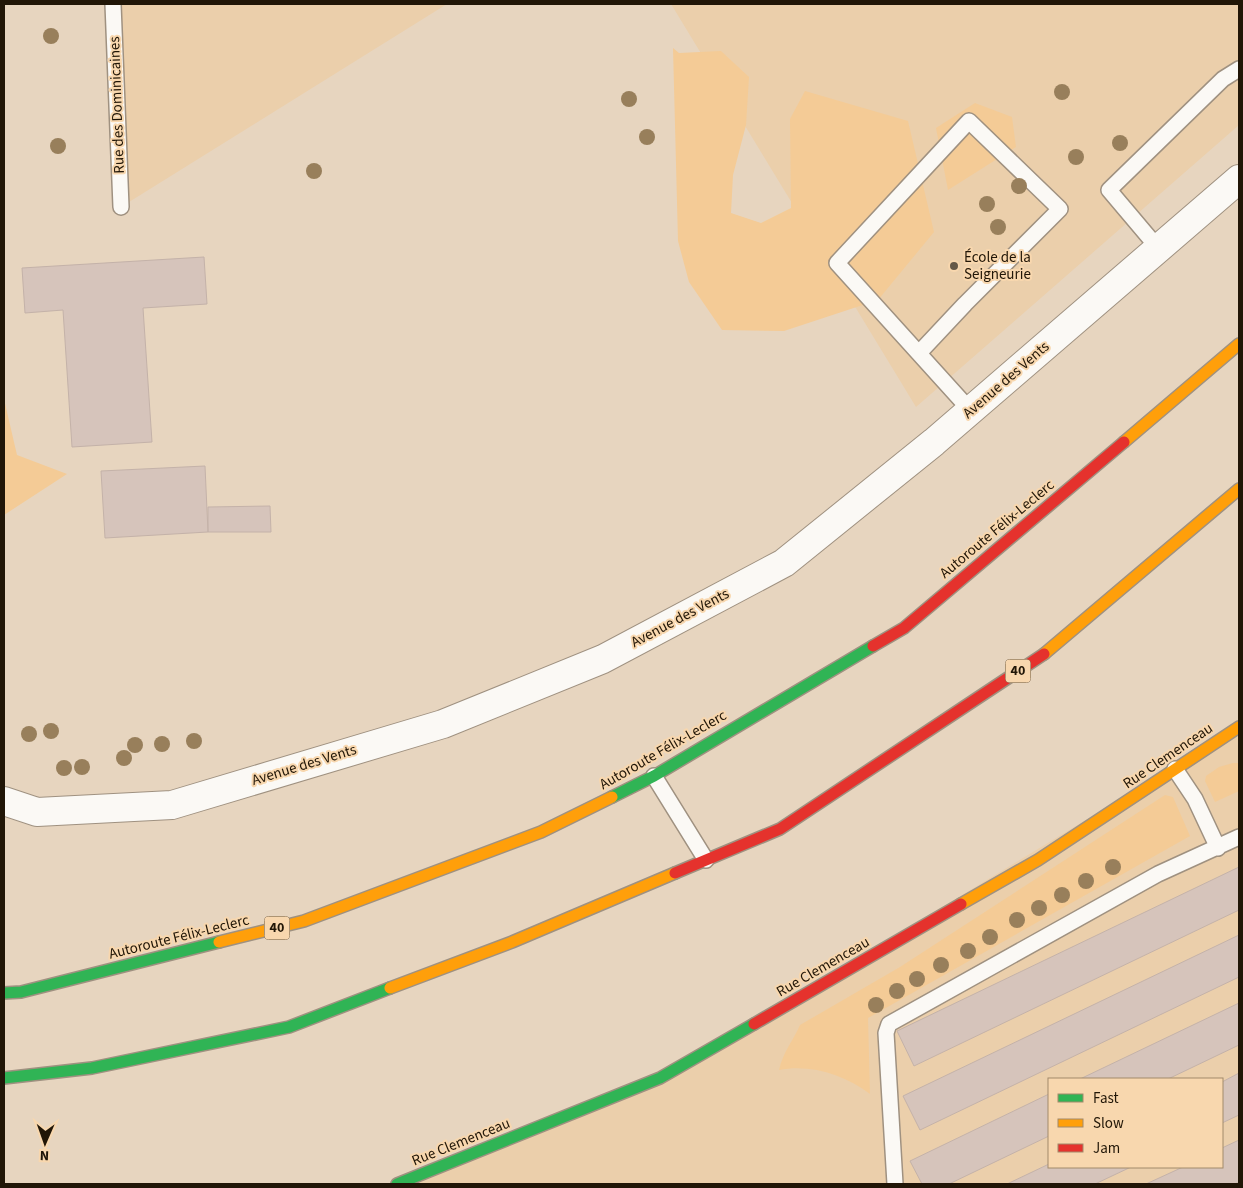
<svg xmlns="http://www.w3.org/2000/svg" width="1243" height="1188" viewBox="0 0 1243 1188" font-family="'Source Sans 3',sans-serif">
<rect width="100%" height="100%" fill="#e7d5bf"/>
<path fill="#ebcfab" fill-rule="evenodd" d="M113,4h334l-326,203z
M671,4h568v121l-323,282z
M1239,727v457h-842l263,-106zM1049,1079h173v88h-173z"/>
<path fill="#f4cb96" d="M673,48l6,5 42,-2 28,26 -3,48 -13,50 -2,38 30,10 30,-15 -1,-89 15,-28 103,30 26,111 -56,68 -94,31 -62,-1 -33,-48 -11,-41z
M975,103l37,14 4,30 -68,43 -12,-62z
M4,399l13,56 50,19 -63,41z
M1233,763h6v28l-24,11 -10,-21 1,-5 13,-9z
M1165,795l8,2 17,39 -322,182 2,76c-26,-19 -58,-30 -91,-24 4,-18 14,-29 21,-45l100,-58z"/>
<path fill="#d6c4bb" stroke="#c4b2a9" d="M204,257l3,47 -64,4 9,134 -80,5 -9,-137 -38,3 -3,-45z
M205,466l3,66 -103,6 -4,-67z
M270,506l1,26h-63v-25z
M1239,867v43l-325,156 -17,-35z
M1239,935v42l-319,153 -17,-34z
M1239,1003v42l-71,34h-88z
M1239,1073v42l-17,8v-41z
M1049,1094v42l-100,48h-27l-12,-23z
M1239,1140v42l-4,2h-89l37,-17h39v-19z
M1049,1164v3h82l-36,17h-88z"/>
<g fill="none" stroke-linecap="round" stroke-linejoin="round">
<defs>
<path id="lane" d="M113,4l8,203
M1158,248l-49,-58 114,-111 16,-10
M919,353l46,-49 95,-95 -91,-88 -132,142 133,147
M1175,769l20,30 23,49
M654,776l52,84
M895,1184l-9,-151 3,-9 269,-150 81,-37"/>
<path id="street" d="M4,801l33,11 135,-7 271,-81 160,-65 181,-96 150,-121 305,-263"/>
<path id="fast" d="M612,797l42,-21 219,-130
M4,993l17,-1 198,-50
M4,1078l88,-10 197,-41 101,-39
M397,1184l263,-106 94,-54"/>
<path id="slow" d="M1124,442l115,-98
M1044,654l195,-165
M961,904l77,-44 201,-133
M219,942l85,-21 237,-89 71,-35
M390,988l122,-46 163,-69"/>
<path id="jam" d="M873,646l31,-18 220,-186
M675,873l105,-44 264,-175
M754,1024l207,-120"/>
</defs>
<use href="#lane" stroke="#9f9180" stroke-width="18"/>
<use href="#street" stroke="#9f9180" stroke-width="30"/>
<use href="#fast" stroke="#9f9180" stroke-width="14"/>
<use href="#slow" stroke="#9f9180" stroke-width="14"/>
<use href="#jam" stroke="#9f9180" stroke-width="14"/>
<use href="#lane" stroke="#fbf9f5" stroke-width="15"/>
<use href="#street" stroke="#fbf9f5" stroke-width="28"/>
<use href="#fast" stroke="#30b455" stroke-width="11"/>
<use href="#slow" stroke="#ff9f0a" stroke-width="11"/>
<use href="#jam" stroke="#e5322d" stroke-width="11"/>
</g>
<g fill="#987f5b">
<circle cx="51" cy="36" r="8"/>
<circle cx="1062" cy="92" r="8"/>
<circle cx="629" cy="99" r="8"/>
<circle cx="647" cy="137" r="8"/>
<circle cx="1120" cy="143" r="8"/>
<circle cx="58" cy="146" r="8"/>
<circle cx="1076" cy="157" r="8"/>
<circle cx="314" cy="171" r="8"/>
<circle cx="1019" cy="186" r="8"/>
<circle cx="987" cy="204" r="8"/>
<circle cx="998" cy="227" r="8"/>
<circle cx="51" cy="731" r="8"/>
<circle cx="29" cy="734" r="8"/>
<circle cx="194" cy="741" r="8"/>
<circle cx="162" cy="744" r="8"/>
<circle cx="135" cy="745" r="8"/>
<circle cx="124" cy="758" r="8"/>
<circle cx="82" cy="767" r="8"/>
<circle cx="64" cy="768" r="8"/>
<circle cx="1113" cy="867" r="8"/>
<circle cx="1086" cy="881" r="8"/>
<circle cx="1062" cy="895" r="8"/>
<circle cx="1039" cy="908" r="8"/>
<circle cx="1017" cy="920" r="8"/>
<circle cx="990" cy="937" r="8"/>
<circle cx="968" cy="951" r="8"/>
<circle cx="941" cy="965" r="8"/>
<circle cx="917" cy="979" r="8"/>
<circle cx="897" cy="991" r="8"/>
<circle cx="876" cy="1005" r="8"/>
</g>
<circle fill="#665947" stroke="#f8d7ae" stroke-width="2" cx="954" cy="266" r="5"/>
<g text-anchor="middle" dominant-baseline="central" stroke-width="4" stroke-linejoin="round" paint-order="stroke">
<g fill="#f8d7ae" stroke="#625039" stroke-width="1">
<rect x="1005.5" y="659.5" width="25" height="23" rx="4"/>
<rect x="264.5" y="916.5" width="25" height="23" rx="4"/>
</g>
<g font-size="14" font-weight="bold" fill="#211607">
<text x="1018" y="671">40</text>
<text x="277" y="928">40</text>
</g>
<g font-size="15" fill="#211607" stroke="#f8d7ae">
<text transform="translate(117 105) rotate(-92)">Rue des Dominicaines</text>
<text transform="translate(1006 380) rotate(-41)">Avenue des Vents</text>
<text transform="translate(997 529) rotate(-40)">Autoroute Félix-Leclerc</text>
<text transform="translate(680 618) rotate(-28)">Avenue des Vents</text>
<text transform="translate(663 750) rotate(-30)">Autoroute Félix-Leclerc</text>
<text transform="translate(1168 756) rotate(-34)">Rue Clemenceau</text>
<text transform="translate(304 765) rotate(-17)">Avenue des Vents</text>
<text transform="translate(179 937) rotate(-14)">Autoroute Félix-Leclerc</text>
<text transform="translate(823 967) rotate(-30)">Rue Clemenceau</text>
<text transform="translate(461 1142) rotate(-22)">Rue Clemenceau</text>
</g>
<g font-size="15" fill="#211607" stroke="#f8d7ae" text-anchor="start">
<text x="964" y="257">École de la<tspan x="964" dy="17">Seigneurie</tspan></text>
</g>
</g>
<rect width="1243" height="1188" fill="none" stroke="#211607" stroke-width="10"/>
<rect x="1048" y="1078" width="175" height="90" fill="#f8d7ae" stroke="#a28a6b"/>
<rect x="1058" y="1094" width="25" height="8" fill="#30b455" stroke="#a28a6b"/>
<text x="1093" y="1103" font-size="15" fill="#211607">Fast</text>
<rect x="1058" y="1119" width="25" height="8" fill="#ff9f0a" stroke="#a28a6b"/>
<text x="1093" y="1128" font-size="15" fill="#211607">Slow</text>
<rect x="1058" y="1144" width="25" height="8" fill="#e5322d" stroke="#a28a6b"/>
<text x="1093" y="1153" font-size="15" fill="#211607">Jam</text>
<g transform="translate(45 1143) rotate(182)" stroke="#f8d7ae" stroke-width="4" paint-order="stroke">
<path d="M0-4L9 19L0 12L-9 19Z" fill="#211607"/>
<text y="-8" font-size="14" font-weight="bold" text-anchor="middle" fill="#211607">N</text>
</g>
</svg>
